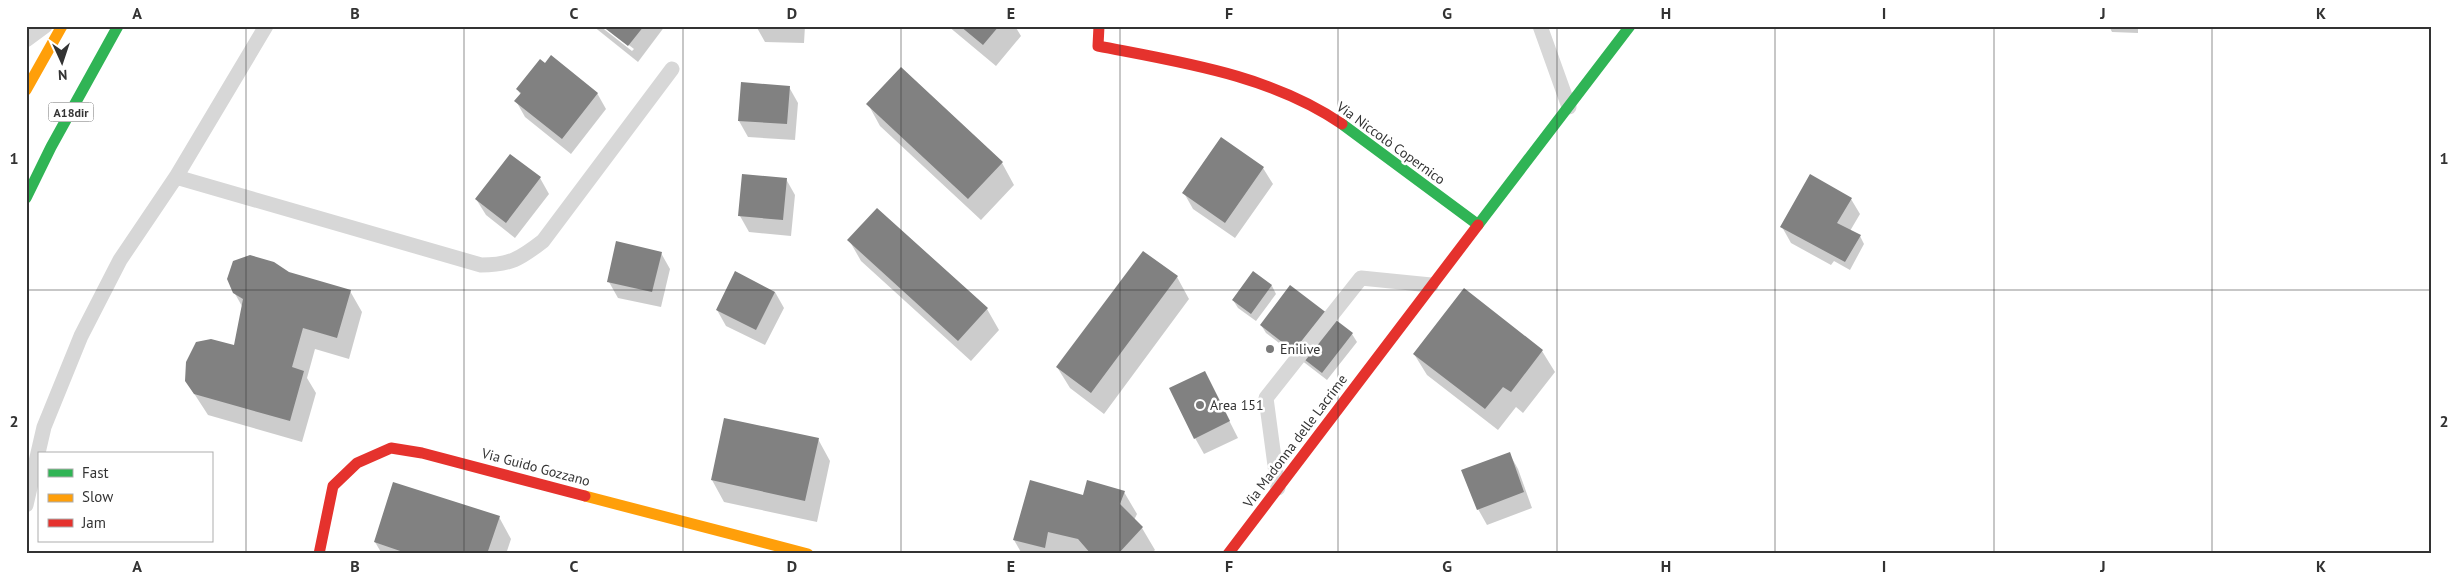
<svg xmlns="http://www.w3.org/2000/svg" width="2458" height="580" viewBox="0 0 2458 580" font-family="'PT Sans',sans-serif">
<rect width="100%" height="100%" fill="#fff"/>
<path fill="#0003" d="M593,26h7l32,25 2,-2 -30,-23h61l-27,36z
M756,26h49l-1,17 -39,-1z
M948,26h67l6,10 -25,30z
M2109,26h29v7l-26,-1z
M789,87l9,16 -3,37 -47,-3 -9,-16z
M517,89l80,4 9,16 -35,45 -46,-37 -9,-16 5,-6z
M868,104l134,59 12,22 -33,35 -101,-94z
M1222,139l41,29 10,16 -38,54 -42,-29 -9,-16z
M540,178l9,16 -34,44 -29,-23 -10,-16z
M786,179l9,16 -4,41 -42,-4 -9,-16z
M1851,199l9,15 -10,17 10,5 4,8 -14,26 -16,-9 -3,4 -40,-22 -9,-16z
M849,240l138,69 12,21 -28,31 -110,-100z
M661,253l9,16 -9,38 -43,-9 -9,-16z
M289,273l61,18 12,21 -13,47 -34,-10 -8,29 9,15 -14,49 -94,-27 -22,-34 49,-34 8,-39 -9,-16z
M1254,273l18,13 4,8 -20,27 -18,-13 -5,-8z
M1177,277l12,22 -85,115 -34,-26 -13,-21z
M775,292l9,16 -19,37 -39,-19 -9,-16z
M1261,325l91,9 5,8 -30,38 -61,-47z
M1542,351l13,21 -32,41 -7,-6 -18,23 -71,-55 -13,-21z
M1205,373l33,65 -34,16 -9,-16z
M818,439l12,22 -13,61 -93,-20 -12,-22z
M1509,453l9,16 14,39 -45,17 -9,-16z
M1124,492l13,22 -3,6 8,8 13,22 -4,4h-129l-8,-14 70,-44z
M499,517l12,22 -5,15h-124l-7,-12z"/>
<path fill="#818181" d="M602,26h42l-16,20z
M960,26h39l-16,19z
M551,55l47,38 -36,46 -48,-38 7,-8 -5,-4 24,-30 5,4z
M901,67l102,95 -35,37 -102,-95z
M741,82l49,4 -3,38 -49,-3z
M1221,137l43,30 -39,56 -43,-30z
M510,154l31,23 -35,46 -31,-24z
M742,174l45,4 -4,42 -45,-4z
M1810,174l42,24 -15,25 24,12 -16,27 -65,-35z
M877,208l111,100 -30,33 -111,-101z
M616,241l46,11 -10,40 -45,-10z
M1143,251l35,25 -87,117 -35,-26z
M250,255l24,7 15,10 62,18 -14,48 -34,-10 -11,39 12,4 -14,50 -96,-27 -9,-13 1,-19 10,-20 15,-3 23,6 9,-46 -10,-6 -6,-14 6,-18z
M735,271l40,21 -19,38 -40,-20z
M1253,271l19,14 -21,29 -19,-14z
M1290,285l63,48 -31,40 -62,-48z
M1464,288l79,62 -32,42 -8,-5 -18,22 -72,-55z
M1205,371l25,50 -36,18 -25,-51z
M724,418l95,20 -14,63 -94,-21z
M1510,452l14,40 -47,18 -16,-40z
M1030,480l53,15 4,-15 38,11 -5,13 23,23 -25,27h-27l-13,-15 -30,-7 -3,16 -32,-8z
M393,482l107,34 -13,38h-78l-35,-12z"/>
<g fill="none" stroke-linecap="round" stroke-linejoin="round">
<path stroke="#d7d7d7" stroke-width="15" d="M1540,26l29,81
M26,40l19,-14
M176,177l305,88c29,0 39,-6 62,-24l129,-172
M1278,488l-12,-90 95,-120 70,7
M26,505l18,-78 37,-91 39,-76 56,-83 90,-151"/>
<path stroke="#30b455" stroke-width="11" d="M1342,124l135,100
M26,198l25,-51 67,-121
M1478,225l152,-199"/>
<path stroke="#ff9f0a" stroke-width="11" d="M26,90l36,-64
M585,496l223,58"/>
<path stroke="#e5322d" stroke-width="11" d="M1099,26l-1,20c82,16 173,29 244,78
M319,554l14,-68 24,-23 34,-15 31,5 163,43
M1228,554l250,-329"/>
</g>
<path fill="none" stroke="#333" stroke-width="1" stroke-opacity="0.55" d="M246,26v528M464,26v528M683,26v528M901,26v528M1120,26v528M1338,26v528M1557,26v528M1775,26v528M1994,26v528M2212,26v528M26,290h2406"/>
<g fill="#7a7a7a" stroke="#fff" stroke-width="2">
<circle cx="1270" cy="349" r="5"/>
<circle cx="1200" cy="405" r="5"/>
</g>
<g text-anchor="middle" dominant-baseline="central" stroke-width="5" stroke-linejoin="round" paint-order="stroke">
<rect fill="#fff" stroke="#707070" stroke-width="1" x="48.5" y="102.5" width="45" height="19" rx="4"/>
<g font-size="12" font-weight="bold" fill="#333">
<text x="71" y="112">A18dir</text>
</g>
<g font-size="14" fill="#333" stroke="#fff">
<text transform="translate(1391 143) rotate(36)">Via Niccolò Copernico</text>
<text transform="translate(1295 441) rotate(-53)">Via Madonna delle Lacrime</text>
<text transform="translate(536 467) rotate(15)">Via Guido Gozzano</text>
</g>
<g font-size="14" fill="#333" stroke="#fff" text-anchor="start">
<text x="1280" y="349">Enilive</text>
<text x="1210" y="405">Area 151</text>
</g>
</g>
<rect width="2458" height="580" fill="none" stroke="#ffffff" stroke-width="55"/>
<rect x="38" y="452" width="175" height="90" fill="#ffffff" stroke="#adadad"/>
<rect x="48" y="469" width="25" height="8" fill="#30b455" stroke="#adadad"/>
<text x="82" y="478" font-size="15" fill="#333333">Fast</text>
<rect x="48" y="494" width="25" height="8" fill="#ff9f0a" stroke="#adadad"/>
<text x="82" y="502" font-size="15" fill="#333333">Slow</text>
<rect x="48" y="519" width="25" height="8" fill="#e5322d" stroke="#adadad"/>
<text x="82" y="528" font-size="15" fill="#333333">Jam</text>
<g transform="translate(62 62) rotate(177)" stroke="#ffffff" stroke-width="4" paint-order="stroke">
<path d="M0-4L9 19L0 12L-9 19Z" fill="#333333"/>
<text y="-8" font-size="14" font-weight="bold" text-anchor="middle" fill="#333333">N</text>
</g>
<rect x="28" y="28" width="2402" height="524" fill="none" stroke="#333" stroke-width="2"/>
<g font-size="16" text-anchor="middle" font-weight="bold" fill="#333">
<text x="137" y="19">A</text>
<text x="355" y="19">B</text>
<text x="574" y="19">C</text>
<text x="792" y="19">D</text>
<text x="1011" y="19">E</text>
<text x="1229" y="19">F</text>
<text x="1447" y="19">G</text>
<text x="1666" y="19">H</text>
<text x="1884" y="19">I</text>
<text x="2103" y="19">J</text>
<text x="2321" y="19">K</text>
<text x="14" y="164">1</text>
<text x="2444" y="164">1</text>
<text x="14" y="427">2</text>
<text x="2444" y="427">2</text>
<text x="137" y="572">A</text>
<text x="355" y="572">B</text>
<text x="574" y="572">C</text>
<text x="792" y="572">D</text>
<text x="1011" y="572">E</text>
<text x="1229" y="572">F</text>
<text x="1447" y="572">G</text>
<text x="1666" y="572">H</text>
<text x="1884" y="572">I</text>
<text x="2103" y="572">J</text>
<text x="2321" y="572">K</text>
</g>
</svg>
